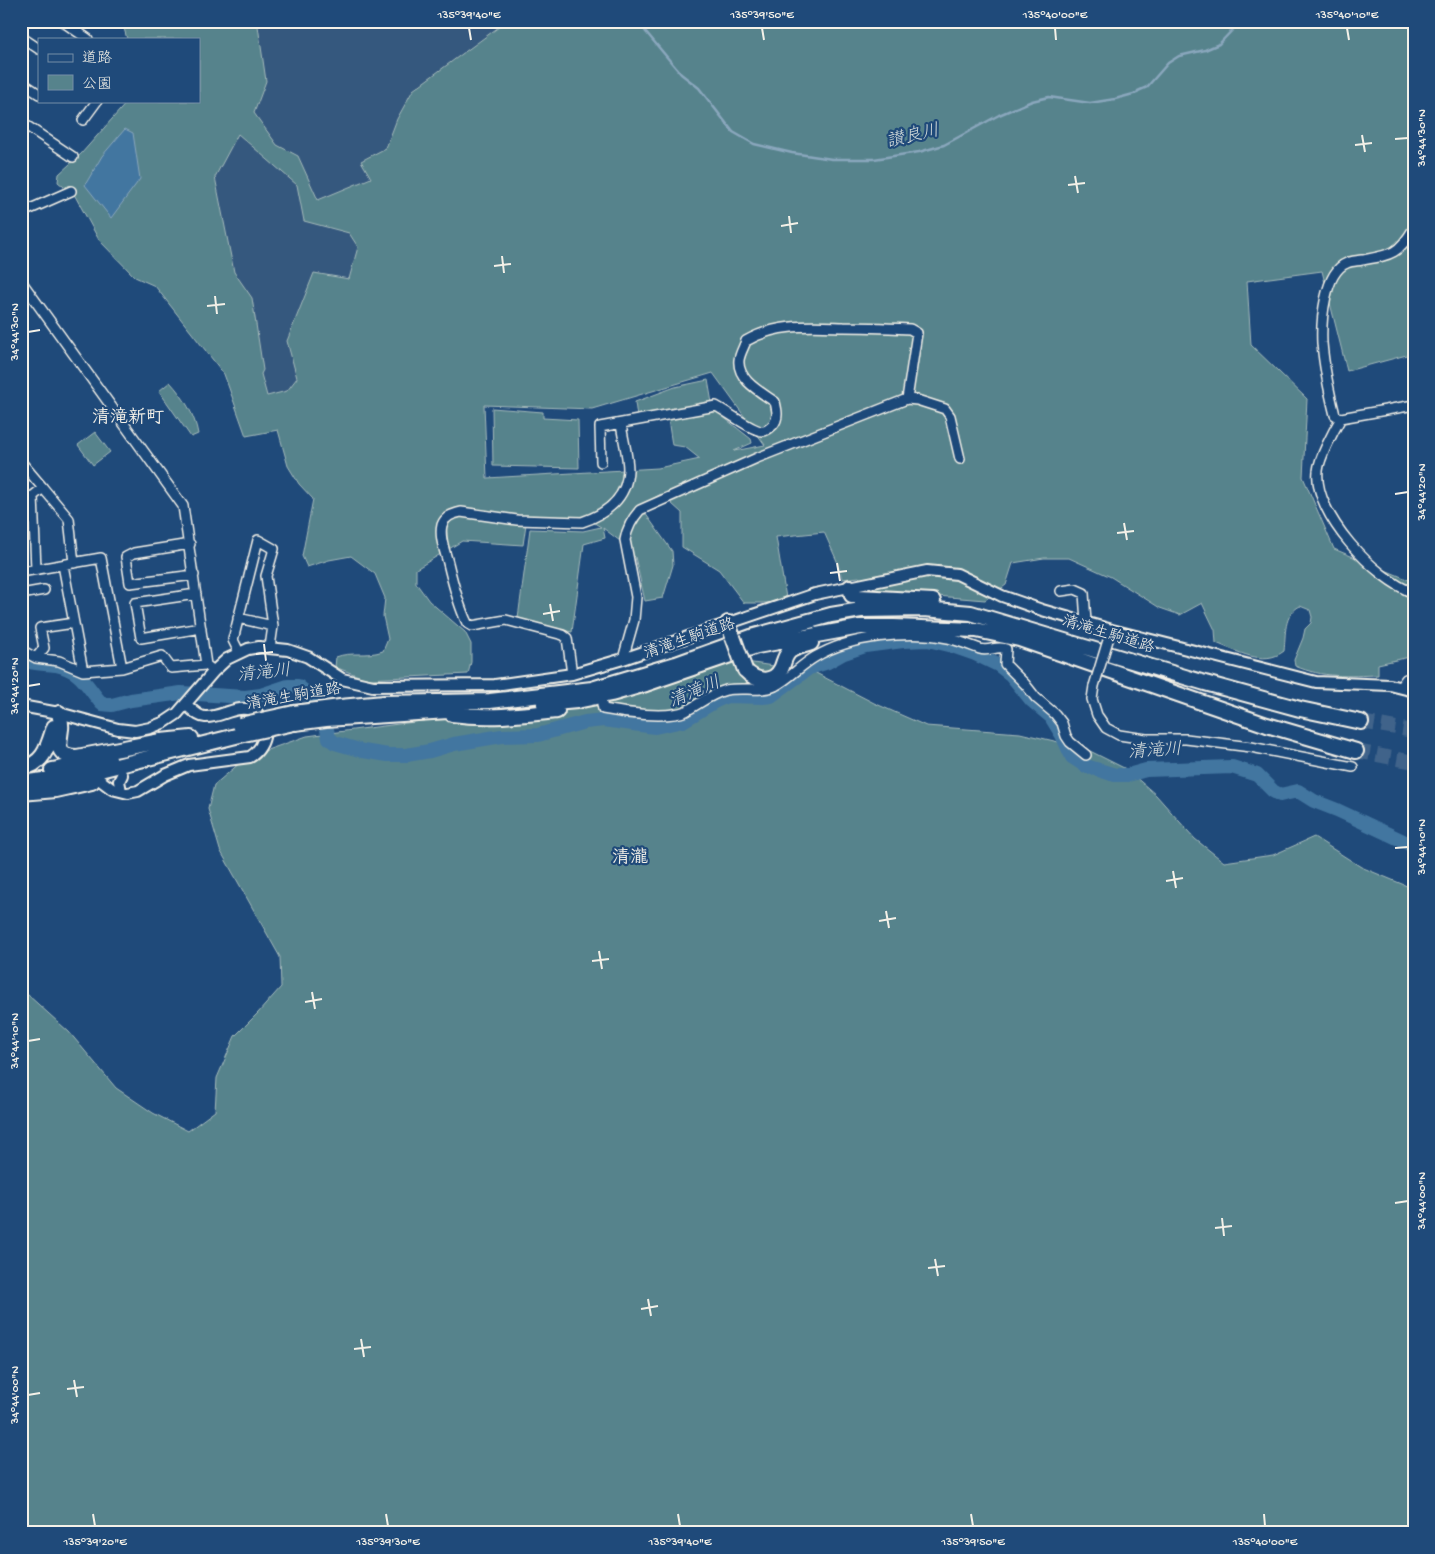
<svg xmlns="http://www.w3.org/2000/svg" width="1435" height="1554" viewBox="0 0 1435 1554" font-family="'Gochi Hand','Klee One',sans-serif">
<rect width="100%" height="100%" fill="#1f4a7a"/>
<filter id="ink" filterUnits="userSpaceOnUse"><feTurbulence type="fractalNoise" baseFrequency=".02" numOctaves="2"/><feDisplacementMap in="SourceGraphic" scale="10" xChannelSelector="R" yChannelSelector="G"/><feConvolveMatrix kernelMatrix="1 2 1 2 8 2 1 2 1" color-interpolation-filters="sRGB"/></filter>
<g filter="url(#ink)">
<path fill="#35587e" d="M259,21h331l-293,379 -29,3 -66,-227z"/>
<path fill="#56838c" stroke="#a5baba" fill-rule="evenodd" d="M122,21h145l-9,5 8,55 -12,32 23,32 21,11 20,44 53,-22 -10,-17 25,-13 11,-29 16,-29 94,-69h907v332l-67,18 -25,-100 -75,10 4,64 56,54 -4,78 31,72 80,33v74l-36,8v11c-30,1 -55,3 -83,-9l-1,-6 9,-22 2,-9 6,-6 1,-6 -2,-7 -10,-4c-17,9 -14,28 -16,45 -20,16 -47,0 -68,-8l-1,-13 -13,-27 -22,12 -20,-7 -49,-31 -42,-19h-25l-31,5 -7,22 -21,15 -109,-9 -17,-14 -17,2 -5,-18 -13,-29 -48,5 10,61 -18,5h-24l-25,-33 -37,-23v-34l-21,-19 -21,12 32,45 1,14 -10,33 -18,3 -10,-44 -15,-16 -17,-13 2,10 -21,6 -12,88 -51,-10 -3,-4 12,-89 53,2 18,-4 -15,-9 -59,-1 -4,28 -61,-4 -46,28v14l13,18 36,31 6,12v18l-3,12 -101,5 -32,-12 1,-10c15,-6 31,0 47,-6l5,-12 -5,-23 2,-18 -10,-24 -24,-18 -22,4 -22,7 -5,-11 11,-57 -14,-15 -11,-18 -10,-36 -32,6 -22,-62 -69,-88 -20,-9 -36,-37 -24,-44 -17,-14 1,-8 22,-20 47,-53h71v-62h-72zM238,134l59,51 7,36 45,12 9,14 -9,32 -35,-6 -27,68 10,37 -10,13 -20,5 -6,-22 2,-4 -11,-72 -18,-26 -19,-95zM713,373l52,72 -31,6 18,-8 -1,-4 -34,-27h-6l-43,7 4,26 13,2 15,12 -42,9 -171,10 -3,-73 108,4z
M708,380l4,23 -75,14 -2,-15 40,-15z
M170,382c13,14 25,33 28,52l-7,3 -32,-46z
M492,408l51,4v6l35,2 1,48 -86,-2z
M95,432l15,20 -17,13 -15,-20z
M690,658l63,5 61,9 60,31 52,23 94,7 64,15 42,21 30,26 39,44 29,23 49,-7 41,-18 47,30 53,22v644h-1393v-540l7,2 41,37 47,56 37,25 35,18 27,-20 2,-33 18,-42 23,-23 23,-26 -1,-30 -60,-107 -12,-41 6,-24 33,-28 60,-21 130,-17 122,-23 44,-19z"/>
<path fill="#4376a0" stroke="#8aa7bd" d="M125,129l8,4 7,46 -29,39 -26,-33 17,-29z"/>
<g fill="none" stroke-linecap="round" stroke-linejoin="round">
<path stroke="#8aa7bd" stroke-width="2.5" d="M639,21l7,11 35,42 18,14 34,44 21,12 38,9 40,6h42l45,-7 25,-7 55,-30 33,-14 17,-4 41,6 25,-4 22,-6 1,-2 9,-4 21,-24 11,-7 26,-6 14,-6 22,-23"/>
<path stroke="#4376a0" stroke-width="14" d="M21,659c14,6 21,4 35,6 27,6 30,21 46,39l10,1 19,-5 50,-7 64,4 16,-2 27,-9h10l23,19 8,33 6,5 28,8 25,4h18l24,-4 24,-7 48,-8 36,-1 47,-13 19,-2 51,7 28,-6 31,-19 13,-6 36,1 8,-1 38,-28 19,-6 16,-9 21,-7 38,-5 25,-1 21,5 26,9 23,11 13,10 21,26 19,16 11,18 10,22 14,9 29,9h13l18,-5 86,-3 25,8 16,16 7,4 18,-4 16,10 23,9 77,36"/>
<path stroke="#3f638a" stroke-width="14" stroke-dasharray="14 7" stroke-linecap="butt" d="M1361,722l53,9
M1356,751l58,11"/>
<defs>
<path id="minor" d="M62,21l26,18
M21,37l18,12
M21,82l18,12
M83,120l14,-19
M21,122l52,35
M21,213l50,-22
M1414,228c-16,27 -23,27 -52,32 -5,1 -11,1 -15,3 -23,9 -26,59 -25,80 2,24 7,48 13,72l6,3 73,-13
M21,281l162,225 23,159 8,6
M1341,418c-7,12 -22,40 -23,53 -5,43 58,109 96,122
M21,462l22,26
M601,462l-1,-35 116,-21c10,5 38,26 47,25 3,0 7,-3 10,-6 6,-7 4,-15 2,-23 -14,-10 -38,-22 -36,-42 1,-7 5,-13 7,-19 31,-18 64,-15 98,-14 22,0 44,1 66,2l7,4 -10,66
M33,496l3,73
M21,498l12,-2 10,-8 26,31 5,44
M190,544l-56,9 -8,4 4,26 64,-8
M21,572l80,-14 21,110 -39,3 -20,-106
M1061,591l14,-2 9,4 2,29
M21,594l23,-4
M196,594l-61,9 6,35 60,-10
M238,618l35,8
M21,650l15,8 23,3 24,10
M239,652l-6,-12 25,-100 16,9 -8,27 7,50 -3,21
M36,658l8,-10 -4,-20 34,-5
M623,659l11,-39 2,-23 -11,-57c2,-12 7,-21 15,-30l117,-52 150,-59 10,1 28,9 5,7 10,43
M122,668l40,-12 9,12 35,-3
M572,674l-5,-36 -4,-3 -57,-15 -34,6 -5,-3c-9,-19 -14,-39 -19,-60 -3,-12 -9,-26 -6,-38 3,-9 11,-11 19,-13l56,8 65,2c24,-8 45,-24 46,-52 0,-15 -5,-31 -7,-46
M1094,686l-2,13 5,16 9,13 13,7 27,4h40l65,8 102,20
M1400,687l6,-8 8,-3
M602,704l1,5c20,4 64,10 83,2 13,-7 25,-17 40,-21 15,-3 36,2 49,-4 14,-7 26,-21 40,-29 35,-21 93,-27 133,-19 11,3 21,7 32,11 9,3 18,-4 26,0l-1,15 20,20 11,14 19,16 7,9 4,13 4,6 16,13"/>
<path id="tertiary" d="M21,706l38,7 59,16 17,2 15,-3 15,-6 12,-8 37,-43 13,-12 21,-10 11,-2 29,3 20,7 34,22 31,7 122,-1 77,-11 51,-15 192,-65 112,-23 30,3 45,22 40,14 70,20 204,52 74,3 24,6
M100,780l12,9 16,4 10,-2 27,-16 24,-10 61,-8c17,-10 22,-39 1,-47 -17,-5 -30,8 -46,7 -7,0 -13,-8 -19,-12
M121,791l-2,-10 3,-6"/>
<path id="trunk" d="M850,587l2,8 7,2 74,4
M728,623l5,14
M745,670c10,11 28,15 36,-1 3,-6 3,-12 8,-17 5,-5 15,-6 22,-9
M544,704l33,-3 34,-7 35,-10 111,-38 103,-19h34l82,3 43,9 248,86 89,26
M59,713c1,5 3,11 2,16 -2,16 -6,27 16,28l84,-16 30,-3
M294,713l46,-6 44,-4 106,-2 102,-12 84,-25 75,-27 80,-22 30,-5 63,-1 47,4 234,70 95,26 61,13
M452,714c36,5 69,1 105,-3
M295,723l31,-4 137,-9
M21,768c23,-3 27,-22 33,-41
M52,770l57,-11
M21,783l59,-8 164,-41
M21,793l35,-3 36,-8"/>
</defs>
<use href="#minor" stroke="#f4f1e8" stroke-width="12"/>
<use href="#tertiary" stroke="#f4f1e8" stroke-width="14"/>
<use href="#trunk" stroke="#f4f1e8" stroke-width="18"/>
<use href="#minor" stroke="#1f4a7a" stroke-width="9"/>
<use href="#tertiary" stroke="#1f4a7a" stroke-width="10"/>
<use href="#trunk" stroke="#1f4a7a" stroke-width="14"/>
<defs>
<path id="minor-bridge" d="M1094,686l15,-49"/>
<path id="trunk-bridge" d="M733,637l12,33
M240,725l54,-12
M244,734l50,-11"/>
</defs>
<use href="#minor-bridge" stroke="#f4f1e8" stroke-width="12" stroke-linecap="butt"/>
<use href="#trunk-bridge" stroke="#f4f1e8" stroke-width="18" stroke-linecap="butt"/>
<use href="#minor-bridge" stroke="#1f4a7a" stroke-width="9"/>
<use href="#trunk-bridge" stroke="#1f4a7a" stroke-width="14"/>
</g>
</g>
<path fill="none" stroke="#f4f1e8" stroke-width="2" d="M469,28l2,12M762,28l2,12M1055,28l1,12M1347,28l2,12M1362,135l3,17M1395,139l13,-1M1355,145l17,-2M1075,176l3,17M1068,185l17,-2M789,216l2,17M781,226l17,-3M502,256l2,17M494,266l17,-2M215,296l2,18M207,306l18,-2M28,332l12,-2M1395,494l13,-2M1124,523l3,17M1117,533l17,-2M837,563l3,18M830,573l17,-2M550,604l3,17M543,614l17,-3M264,644l2,17M256,654l17,-2M28,686l12,-2M1395,848l13,-1M1173,871l3,17M1166,881l17,-3M886,911l3,17M879,921l17,-3M599,951l3,18M592,961l17,-2M312,992l3,17M305,1002l17,-3M28,1041l12,-2M1395,1203l13,-2M1222,1218l2,18M1215,1228l17,-2M935,1259l3,17M928,1268l17,-2M648,1299l3,17M641,1309l17,-3M361,1339l3,18M354,1349l17,-2M74,1380l3,17M67,1389l17,-2M28,1395l12,-2M93,1514l2,12M386,1514l2,12M678,1514l2,12M971,1514l2,12M1264,1514l1,12"/>
<g text-anchor="middle" dominant-baseline="central" stroke-width="4.5" stroke-linejoin="round" paint-order="stroke">
<g font-size="16" fill="#f4f1e8" stroke="#1f4a7a">
<text transform="translate(1108 636) rotate(17)">清滝生駒道路</text>
<text transform="translate(690 640) rotate(-19)">清滝生駒道路</text>
<text transform="translate(294 698) rotate(-10)">清滝生駒道路</text>
</g>
<g font-size="18" font-style="italic" fill="#d9dfdd" stroke="#1f4a7a">
<text transform="translate(913 137) rotate(-13)">讃良川</text>
<text transform="translate(264 674) rotate(-6)">清滝川</text>
<text transform="translate(695 693) rotate(-23)">清滝川</text>
<text transform="translate(1155 752) rotate(-4)">清滝川</text>
</g>
<g font-size="18" font-weight="bold" fill="#f4f1e8" stroke="#1f4a7a">
<text x="128" y="418">清滝新町</text>
<text x="630" y="858">清瀧</text>
</g>
</g>
<rect width="1435" height="1554" fill="none" stroke="#1f4a7a" stroke-width="55"/>
<rect x="38" y="38" width="162" height="65" fill="#1f4a7a" stroke="#748da6"/>
<rect x="48" y="54" width="25" height="8" fill="#1f4a7a" stroke="#748da6"/>
<text x="82" y="62" font-size="15" fill="#f4f1e8">道路</text>
<rect x="48" y="75" width="25" height="15" fill="#56838c" stroke="#748da6"/>
<text x="82" y="88" font-size="15" fill="#f4f1e8">公園</text>
<rect x="28" y="28" width="1380" height="1498" fill="none" stroke="#f4f1e8" stroke-width="2"/>
<g font-size="12" text-anchor="middle" fill="#f4f1e8">
<text x="469" y="18">135°39'40"E</text>
<text x="762" y="18">135°39'50"E</text>
<text x="1055" y="18">135°40'00"E</text>
<text x="1347" y="18">135°40'10"E</text>
<text transform="translate(1421 138) rotate(-90)" y="4">34°44'30"N</text>
<text transform="translate(14 332) rotate(-90)" y="4">34°44'30"N</text>
<text transform="translate(1421 492) rotate(-90)" y="4">34°44'20"N</text>
<text transform="translate(14 686) rotate(-90)" y="4">34°44'20"N</text>
<text transform="translate(1421 847) rotate(-90)" y="4">34°44'10"N</text>
<text transform="translate(14 1041) rotate(-90)" y="4">34°44'10"N</text>
<text transform="translate(1421 1201) rotate(-90)" y="4">34°44'00"N</text>
<text transform="translate(14 1395) rotate(-90)" y="4">34°44'00"N</text>
<text x="95" y="1545">135°39'20"E</text>
<text x="388" y="1545">135°39'30"E</text>
<text x="680" y="1545">135°39'40"E</text>
<text x="973" y="1545">135°39'50"E</text>
<text x="1265" y="1545">135°40'00"E</text>
</g>
</svg>
